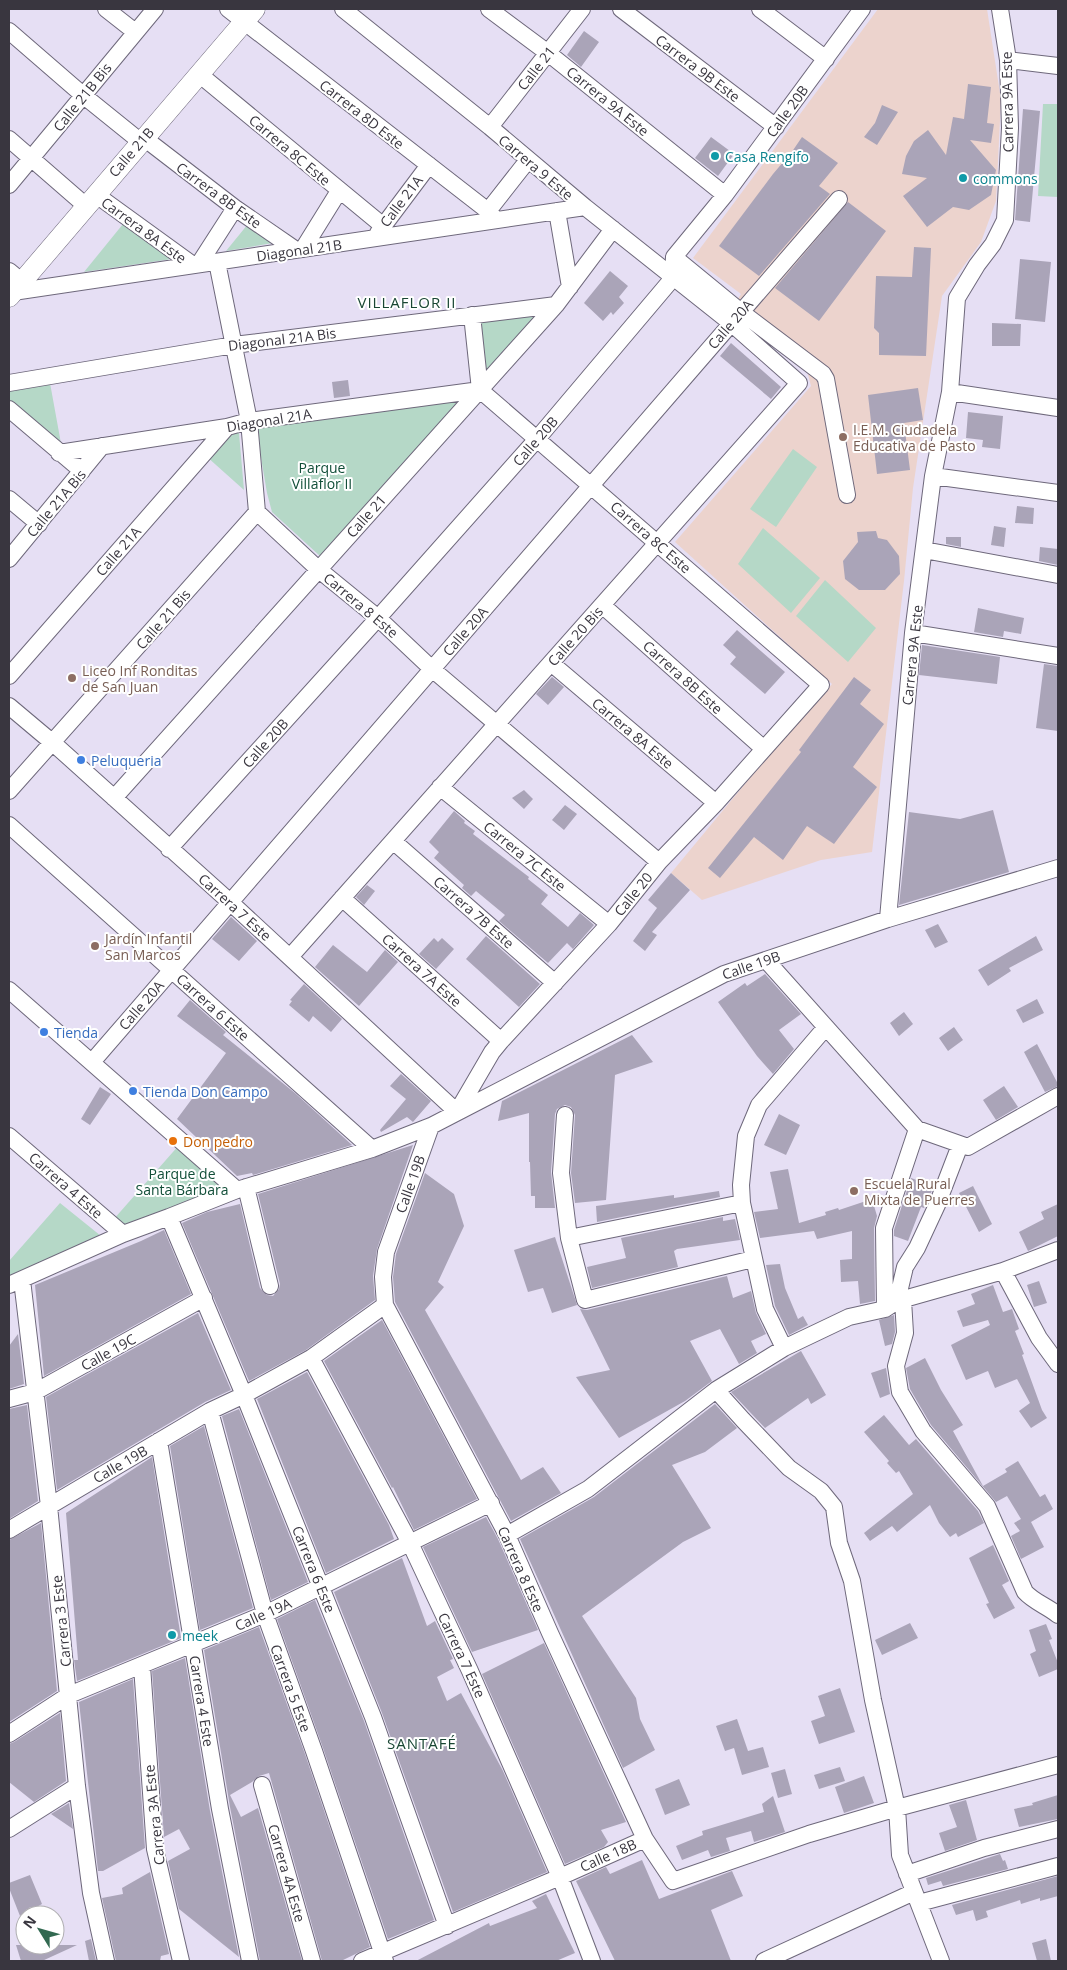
<svg xmlns="http://www.w3.org/2000/svg" width="1067" height="1970" viewBox="0 0 1067 1970" font-family="'Open Sans',sans-serif">
<rect width="100%" height="100%" fill="#e6dff4"/>
<path fill="#ecd3cd" d="M878,9h109l14,91 -5,101 -15,41 -39,54 -29,192 -9,93 -32,271 -51,8 -119,40 -31,-27 78,-94 83,-95 -157,-142 136,-156 -5,-19 -72,-62 7,-11 -48,-36z"/>
<path fill="#b5d8c7" d="M1043,104h15v93l-20,-1z
M123,224l49,35 -88,13z
M248,224l25,19 -47,8z
M551,308l-66,71 -8,-59z
M50,383l12,66 -53,-43v-17z
M470,395l-149,162 -49,-45 -5,-19 -11,-65z
M227,433h12l5,57 -38,-34z
M793,449l24,18 -41,60 -26,-18z
M763,528l57,50 -29,35 -53,-49z
M825,580l51,48 -28,34 -52,-46z
M180,1144l41,35 -5,16 -91,34 -12,-9z
M60,1203l41,33 -92,42v-17z"/>
<path fill="#aaa4b8" d="M584,31l15,11 -18,25 -14,-12z
M968,84l23,3 -4,36 7,1 -3,19 -21,-3 26,30 -5,25 -22,15 -16,-3 -26,20 -24,-31 24,-18 -25,-4 4,-18 8,-15 14,-11 18,25 7,-38 11,2z
M882,105l16,7 -21,33 -13,-8 11,-14z
M1023,109l17,2 -10,111 -15,-2z
M711,137l23,17 -16,22 -23,-18z
M802,137l36,26 -19,23 11,8 -71,82 -40,-30 54,-72 11,-13 1,1z
M848,202l38,29 -67,90 -44,-33z
M914,247l17,1 -5,108 -47,-1v-22l-5,-5 2,-52 36,1z
M1020,259l31,3 -6,60 -30,-3z
M610,271l18,15 -9,11 5,6 -11,12 -2,-3 -8,9 -19,-18z
M992,323l29,1 -1,22h-28z
M731,343l50,44 -10,12 -51,-43z
M348,380l2,16 -16,2 -2,-16z
M918,388l5,32 -19,3 6,47 -33,4 -9,-79z
M968,412l35,4 -3,33 -18,-2 1,-7 -17,-2z
M1017,506l17,2 -1,16 -18,-1z
M994,526l12,2 -2,19 -13,-2z
M876,531l2,7 9,2 12,16 1,18 -15,16h-26l-14,-11 -2,-18 15,-19 -1,-10z
M946,537h15v10l-15,-3z
M1040,547l18,2v16l-19,-4z
M978,608l46,10 -3,16 -17,-3 -1,6 -29,-5z
M737,630l48,42 -20,22 -35,-30 6,-7 -13,-12z
M922,645l78,12 -3,27 -78,-9z
M1044,664l14,2v65l-22,-3z
M552,677l12,10 -16,18 -12,-11z
M854,677l17,13 -11,14 24,20 -31,43 24,20 -43,57 -27,-18 -24,34 -29,-23 -34,41 -12,-10 93,-116 -2,-2z
M524,790l9,9 -9,10 -12,-11z
M565,805l12,9 -13,16 -12,-10z
M993,810l16,62 -110,33 10,-93 51,7z
M454,811l11,10 -1,2 11,8 -2,3 56,43 -1,2 20,16 -7,9 27,23 12,-14 14,12 -21,24 -6,-6 -19,20 -49,-42 6,-6 -29,-24 -5,5 -9,-8 2,-3 -30,-27 5,-6 -10,-10z
M671,873l19,17 -38,42 5,3 -12,16 -12,-10 24,-33 -9,-8z
M367,885l8,6 -11,14 -8,-8z
M231,917l26,24 -18,20 -27,-22z
M938,924l10,18 -13,6 -10,-18z
M486,936l54,48 -21,23 -53,-48z
M1036,936l7,14 -34,18 2,3 -23,15 -10,-16z
M434,938l4,4 4,-4 12,11 -18,20 -17,-15z
M333,945l34,27 18,-22 13,12 -39,44 -44,-39z
M765,974l36,40 -22,16 15,19 -21,25 -16,-18 -39,-54 27,-19 2,3z
M304,984l38,35 -11,13 -18,-16 -4,6 -20,-17 3,-4 -2,-1z
M1037,999l7,14 -21,10 -7,-13z
M190,1000l36,32 -3,3 72,58 57,52 -99,30 -1,-2 -15,3 -60,-57 49,-66 -49,-37z
M904,1012l9,12 -14,12 -9,-13z
M954,1027l9,13 -15,11 -9,-13z
M632,1035l21,27 -38,13 -9,125 -31,3 -4,-30 4,-58 -4,-8 -6,-2 -8,4 -2,5 -4,58 4,36h-20v-12h-4l-1,-34h-1v-49l-31,8 4,-20z
M1037,1044l21,40v2l-13,6 -21,-40z
M401,1074l30,27 -18,21 -6,-5 -26,15 -1,-2 26,-31 -16,-13z
M1004,1086l14,21 -22,13 -13,-20z
M100,1087l11,7 -21,31 -9,-6z
M779,1114l21,11 -14,30 -22,-10z
M413,1145l-36,104 -4,27 2,24 -69,50 -57,31 -67,-158 25,-11 33,-8 20,84 7,7 6,1 6,-7 1,-5 -22,-90z
M788,1169l11,54 27,-8 -1,-3 13,-4 1,2 33,-11 5,17 -3,12 1,73 -15,3 -2,-23 -17,1 -1,-22 12,-1v-28l-35,8 -3,-8 -54,7 -6,-26 24,-3 -8,-37z
M425,1173l29,21 10,32 -26,56 6,5 -19,23 96,170 22,-13 18,26 -50,28 -116,-219 -2,-25 3,-23z
M911,1178l23,8 -10,22 -3,-1 -13,34 -14,-5v-6z
M973,1186l19,38 -13,8 -20,-39z
M719,1191l1,6 -123,25 -1,-16 78,-11v3z
M1058,1204v32l-30,15 -9,-19 25,-13 -3,-7z
M723,1217v4l12,-2 5,21 -63,9 -3,2 4,16 -86,21 -5,-21 39,-9 -5,-20z
M164,1230l27,64 -147,82 -9,-91 106,-44z
M555,1237l22,68 -25,8 -9,-25 -15,4 -14,-42z
M780,1264l5,24 13,31 5,-3 5,9 -19,10 -14,-29 -9,-41z
M727,1276l6,22 18,-7 5,22 10,21 -15,7 6,12 -18,11 -19,-35 -30,12 22,40 -27,20 -66,37 -43,-61 34,-7 -30,-61 7,1z
M1039,1281l8,22 -13,4 -7,-22z
M993,1285l10,27 9,-3 7,20 -4,2 9,23 -2,1 20,55 5,8 -16,10 -12,-17 11,-8 -13,-24 -22,9 -7,-17 -22,9 -15,-35 39,-20 -2,-5 -25,7 -6,-16 18,-7 -4,-10z
M198,1313l33,77 -26,12 -148,88 -11,-93z
M894,1315l1,17 -3,12 -7,2 -6,-26z
M382,1320l95,179 -63,31 -21,-43 -1,1 -68,-127z
M18,1334l6,50 -15,5v-43z
M801,1351l25,44 -15,9 -3,-6 -43,30 -34,-36z
M925,1358l16,32 22,35 -10,6 30,55 24,-14 -2,-3 13,-8 22,36 5,-3 8,15 -22,13 13,25 -23,12 -10,-23 9,-5 -6,-8 7,-4 -14,-23 -11,6 -65,-77 -21,-36 -4,-21z
M886,1368l4,26 -10,4 -9,-25z
M307,1372l82,153 5,14 -68,34 -69,-174z
M715,1404l22,24 -32,24 -33,13 39,63 -28,14 -101,74 54,82 4,21 15,31 -32,18 -103,-229 74,-42z
M27,1405l11,96 -29,18v-110z
M239,1409l69,173 -37,18 -49,-184z
M884,1415l25,30 7,-6 62,72 6,12 -26,14 -2,-4 -6,4 -11,-14 -9,-18 -33,27 -5,-6 -22,15 -6,-8 49,-39 -14,-23 -3,2 -9,-10 2,-2 -25,-29z
M204,1426l49,182 -53,22 -30,-184z
M152,1457l29,181 -104,43 -3,-21h4l-12,-147z
M486,1517l12,22 40,91 -66,22 -49,-105z
M41,1523l16,168 -48,31v-182z
M993,1545l16,36 -7,4 13,23 -21,11 -8,-15 3,-1 -20,-45z
M402,1558l25,68 8,-5 18,38 -3,1 4,8 -17,9 10,24 14,-8 42,78 44,101 -94,40 -71,-199 -48,-121z
M315,1600l49,121 70,199 -46,19 -65,-191 -46,-129z
M910,1623l8,15 -36,17 -7,-15z
M1046,1624l6,15 -3,1 9,23v6l-19,8 -9,-23 6,-3 -7,-21z
M259,1627l46,127 65,193 -29,14h-19l-53,-188 -10,3 -7,6 -22,13 11,22 17,-9 44,153h-42l-30,-154 -26,-157z
M544,1643l82,179 -25,8 7,12 -4,5 -39,17 -83,-190z
M185,1658l25,153 29,146 -60,-48 -11,-48 22,-12 -11,-20 -15,8 -12,-166z
M133,1679l12,169 -42,23h-5l-19,-169z
M840,1688l15,44 -36,12 -8,-23 14,-5 -7,-20z
M60,1713l6,68 -32,21 -25,-20v-38l5,-2z
M737,1719l11,32 15,-4 6,20 -27,8 -8,-27 -9,3 -9,-25z
M840,1767l5,14 -26,8 -5,-14z
M785,1769l7,25 -14,4 -7,-25z
M864,1776l10,27 -30,10 -9,-26z
M679,1779l11,26 -25,10 -10,-26z
M1058,1795v24l-39,8 -5,-18 19,-4 -1,-2z
M773,1796l12,36 -31,10 -3,-11 -25,7 4,13 -19,6 -3,-7 -26,10 -6,-14 27,-11 -1,-4 62,-19 -2,-8z
M966,1800l11,40 -32,11 -6,-18 18,-6 -8,-22z
M69,1803l4,26 -22,-15z
M1000,1854l3,7 2,-1 3,9 -65,17 -2,-5 -13,4 -2,-7z
M642,1860l17,39 73,-28 11,25 -32,14 20,51h-116l-39,-80 30,-14 4,7z
M150,1872l19,82 -8,2 -1,5h-44l-14,-63 21,-4 -1,-6z
M30,1875l12,29 -22,12 -11,-28v-5z
M1058,1876v20l-18,5v-3l-19,6 -1,-4 -34,11 2,6 -12,4 -3,-11 -17,5 -4,-10z
M546,1894l29,59 -19,8h-140l73,-38 1,3 47,-18 -5,-7z
M91,1939l5,22h-7l-4,-20z
M1046,1939l5,22h-14l-5,-18z
M16,1945h61l-35,16h-21z"/>
<g fill="none" stroke-linecap="round" stroke-linejoin="round">
<defs>
<path id="minor" d="M106,9l28,22
M228,9l260,202 8,9
M489,9l59,44 177,142
M621,9l155,118
M760,9l66,50
M9,31l75,65 57,46
M1008,60l50,6
M199,74l183,151
M490,127l92,-118
M144,138l91,70 61,42
M9,139l77,67
M9,185l146,-176
M95,194l98,71
M488,211l40,-51
M557,211l13,76
M378,233l51,-68
M303,249l36,-58
M674,257l67,55 82,62 3,5 21,116
M217,262l32,159 8,91 61,57 60,49 54,51 227,193
M199,264l36,-56
M9,271l12,10
M13,292l572,-85
M472,315l8,75
M9,383l225,-38 322,-40
M950,392l108,16
M9,409l73,62
M59,453l168,-26 22,-6 231,-31
M933,476l125,17
M9,499l30,25
M924,550l134,25
M9,559l93,-113
M602,605l162,144
M913,633l145,23
M551,663l165,140
M9,676l218,-249
M9,706l44,37 177,159 227,210 35,-60 9,-11 108,-117 50,-62 57,-59 105,-118 -341,-295
M440,787l169,137
M9,791l248,-279
M114,798l442,-493 57,-76
M9,825l363,324
M393,841l162,142
M169,849l209,-231 159,-179 136,-161 1,-21 51,-62 137,-186
M342,898l159,143
M888,919l25,-286 20,-157 17,-84 7,-94 20,-33 16,-21 12,-24 5,-92 -2,-68 -8,-51
M290,957l509,-574 -68,-60 -146,-116 -95,-80 -147,-118
M766,960l151,169 51,18 90,-51
M9,990l228,200
M92,1062l747,-863
M565,1115l-4,58 8,65 16,62 168,-41
M431,1126l-45,126 -3,25 2,28 122,230 43,98 95,206
M9,1136l114,98
M246,1187l24,99
M169,1217l75,178 129,322 74,209
M569,1238l173,-35
M1003,1271l36,67 19,26
M22,1280l27,226 28,280 14,107 15,68
M9,1285l114,-51 46,-17 68,-27 135,-41 59,-23 293,-152 164,-55 170,-51
M903,1300l2,33 -9,33 4,26 23,39 64,75 38,86c9,10 22,14 33,23
M897,1301l8,-34 12,-19 20,-43 23,-60
M885,1309l-1,-81 33,-99
M784,1348l-19,-39 -23,-106 -1,-18 5,-49 13,-31 67,-78
M311,1358l99,185 60,128 90,206 32,84
M716,1390l27,30 46,48 32,23 13,16 5,36 13,38 21,119 24,108 3,47 41,106
M9,1399l26,-7 169,-94
M210,1411l55,203 49,137 71,210
M159,1441l61,368 30,152
M9,1530l201,-119 34,-16 67,-37 74,-53
M507,1535l81,-46 128,-99 68,-42 65,-31 36,-8 12,-8 106,-30 55,-21
M142,1666l13,183 26,112
M9,1734l60,-39 196,-81 226,-111
M262,1785l50,176
M9,1829l68,-43
M907,1874l77,-26 74,-19
M919,1903l139,-37
M362,1961l198,-84 85,-38 28,42 136,-47 88,-26 161,-43
M764,1961l150,-69"/>
<path id="tertiary" d="M9,297l246,-288"/>
</defs>
<use href="#minor" stroke="#6e687b" stroke-width="18"/>
<use href="#tertiary" stroke="#6e687b" stroke-width="21"/>
<use href="#minor" stroke="#fff" stroke-width="16"/>
<use href="#tertiary" stroke="#fff" stroke-width="20"/>
</g>
<g fill="#0f9aa8" stroke="#fff" stroke-width="2">
<circle cx="715" cy="156" r="5"/>
<circle cx="963" cy="178" r="5"/>
<circle cx="172" cy="1635" r="5"/>
</g>
<g fill="#8d6e63" stroke="#fff" stroke-width="2">
<circle cx="843" cy="437" r="5"/>
<circle cx="72" cy="678" r="5"/>
<circle cx="95" cy="946" r="5"/>
<circle cx="854" cy="1191" r="5"/>
</g>
<g fill="#3f7fe0" stroke="#fff" stroke-width="2">
<circle cx="81" cy="760" r="5"/>
<circle cx="44" cy="1032" r="5"/>
<circle cx="133" cy="1091" r="5"/>
</g>
<circle fill="#e8710a" stroke="#fff" stroke-width="2" cx="173" cy="1141" r="5"/>
<g text-anchor="middle" dominant-baseline="central" stroke-width="4" stroke-linejoin="round" paint-order="stroke">
<g font-size="14" fill="#39363f" stroke="#fff">
<text transform="translate(536 68) rotate(-52)">Calle 21</text>
<text transform="translate(698 68) rotate(37)">Carrera 9B Este</text>
<text transform="translate(82 97) rotate(-51)">Calle 21B Bis</text>
<text transform="translate(608 101) rotate(39)">Carrera 9A Este</text>
<text transform="translate(1007 102) rotate(-91)">Carrera 9A Este</text>
<text transform="translate(787 111) rotate(-54)">Calle 20B</text>
<text transform="translate(362 114) rotate(38)">Carrera 8D Este</text>
<text transform="translate(290 150) rotate(40)">Carrera 8C Este</text>
<text transform="translate(131 152) rotate(-49)">Calle 21B</text>
<text transform="translate(536 167) rotate(40)">Carrera 9 Este</text>
<text transform="translate(219 195) rotate(36)">Carrera 8B Este</text>
<text transform="translate(401 201) rotate(-53)">Calle 21A</text>
<text transform="translate(144 230) rotate(36)">Carrera 8A Este</text>
<text transform="translate(299 250) rotate(-8)">Diagonal 21B</text>
<text transform="translate(730 324) rotate(-49)">Calle 20A</text>
<text transform="translate(282 339) rotate(-7)">Diagonal 21A Bis</text>
<text transform="translate(269 420) rotate(-9)">Diagonal 21A</text>
<text transform="translate(535 441) rotate(-49)">Calle 20B</text>
<text transform="translate(56 503) rotate(-50)">Calle 21A Bis</text>
<text transform="translate(366 516) rotate(-48)">Calle 21</text>
<text transform="translate(651 537) rotate(41)">Carrera 8C Este</text>
<text transform="translate(118 551) rotate(-49)">Calle 21A</text>
<text transform="translate(361 605) rotate(40)">Carrera 8 Este</text>
<text transform="translate(163 619) rotate(-49)">Calle 21 Bis</text>
<text transform="translate(465 631) rotate(-49)">Calle 20A</text>
<text transform="translate(575 636) rotate(-48)">Calle 20 Bis</text>
<text transform="translate(912 655) rotate(-84)">Carrera 9A Este</text>
<text transform="translate(683 677) rotate(42)">Carrera 8B Este</text>
<text transform="translate(633 733) rotate(40)">Carrera 8A Este</text>
<text transform="translate(265 743) rotate(-48)">Calle 20B</text>
<text transform="translate(525 856) rotate(39)">Carrera 7C Este</text>
<text transform="translate(633 894) rotate(-51)">Calle 20</text>
<text transform="translate(235 907) rotate(42)">Carrera 7 Este</text>
<text transform="translate(474 912) rotate(41)">Carrera 7B Este</text>
<text transform="translate(751 965) rotate(-19)">Calle 19B</text>
<text transform="translate(422 970) rotate(42)">Carrera 7A Este</text>
<text transform="translate(141 1005) rotate(-49)">Calle 20A</text>
<text transform="translate(213 1007) rotate(42)">Carrera 6 Este</text>
<text transform="translate(410 1184) rotate(-70)">Calle 19B</text>
<text transform="translate(66 1185) rotate(41)">Carrera 4 Este</text>
<text transform="translate(108 1352) rotate(-29)">Calle 19C</text>
<text transform="translate(120 1464) rotate(-30)">Calle 19B</text>
<text transform="translate(314 1569) rotate(68)">Carrera 6 Este</text>
<text transform="translate(521 1569) rotate(66)">Carrera 8 Este</text>
<text transform="translate(263 1614) rotate(-24)">Calle 19A</text>
<text transform="translate(61 1621) rotate(-96)">Carrera 3 Este</text>
<text transform="translate(462 1655) rotate(65)">Carrera 7 Este</text>
<text transform="translate(291 1688) rotate(70)">Carrera 5 Este</text>
<text transform="translate(202 1701) rotate(81)">Carrera 4 Este</text>
<text transform="translate(154 1815) rotate(-96)">Carrera 3A Este</text>
<text transform="translate(608 1855) rotate(-24)">Calle 18B</text>
<text transform="translate(287 1873) rotate(74)">Carrera 4A Este</text>
</g>
<g font-size="14" fill="#0d838f" stroke="#fff" text-anchor="start">
<text x="725" y="156">Casa Rengifo</text>
<text x="973" y="178">commons</text>
<text x="182" y="1635">meek</text>
</g>
<g font-size="14" fill="#785e54" stroke="#fff" text-anchor="start">
<text x="853" y="429">I.E.M. Ciudadela<tspan x="853" dy="16">Educativa de Pasto</tspan></text>
<text x="82" y="670">Liceo Inf Ronditas<tspan x="82" dy="16">de San Juan</tspan></text>
<text x="105" y="938">Jardín Infantil<tspan x="105" dy="16">San Marcos</tspan></text>
<text x="864" y="1183">Escuela Rural<tspan x="864" dy="16">Mixta de Puerres</tspan></text>
</g>
<g font-size="14" fill="#114e38" stroke="#fff">
<text x="322" y="467">Parque<tspan x="322" dy="16">Villaflor II</tspan></text>
<text x="182" y="1173">Parque de<tspan x="182" dy="16">Santa Bárbara</tspan></text>
</g>
<g font-size="14" fill="#366cbe" stroke="#fff" text-anchor="start">
<text x="91" y="760">Peluqueria</text>
<text x="54" y="1032">Tienda</text>
<text x="143" y="1091">Tienda Don Campo</text>
</g>
<g font-size="14" fill="#c56008" stroke="#fff" text-anchor="start">
<text x="183" y="1141">Don pedro</text>
</g>
<g font-size="15" letter-spacing="1" fill="#194633" stroke="#fff">
<text x="407" y="302">VILLAFLOR II</text>
<text x="422" y="1743">SANTAFÉ</text>
</g>
</g>
<rect width="1067" height="1970" fill="none" stroke="#39363f" stroke-width="20"/>
<g transform="translate(40 1930) rotate(307)"><circle r="24" fill="#ffffff" stroke="#b0afb2"/>
<path d="M0-4L9 19L0 12L-9 19Z" fill="#326951"/>
<text y="-8" font-size="14" font-weight="bold" text-anchor="middle" fill="#39363f">N</text>
</g>
</svg>
